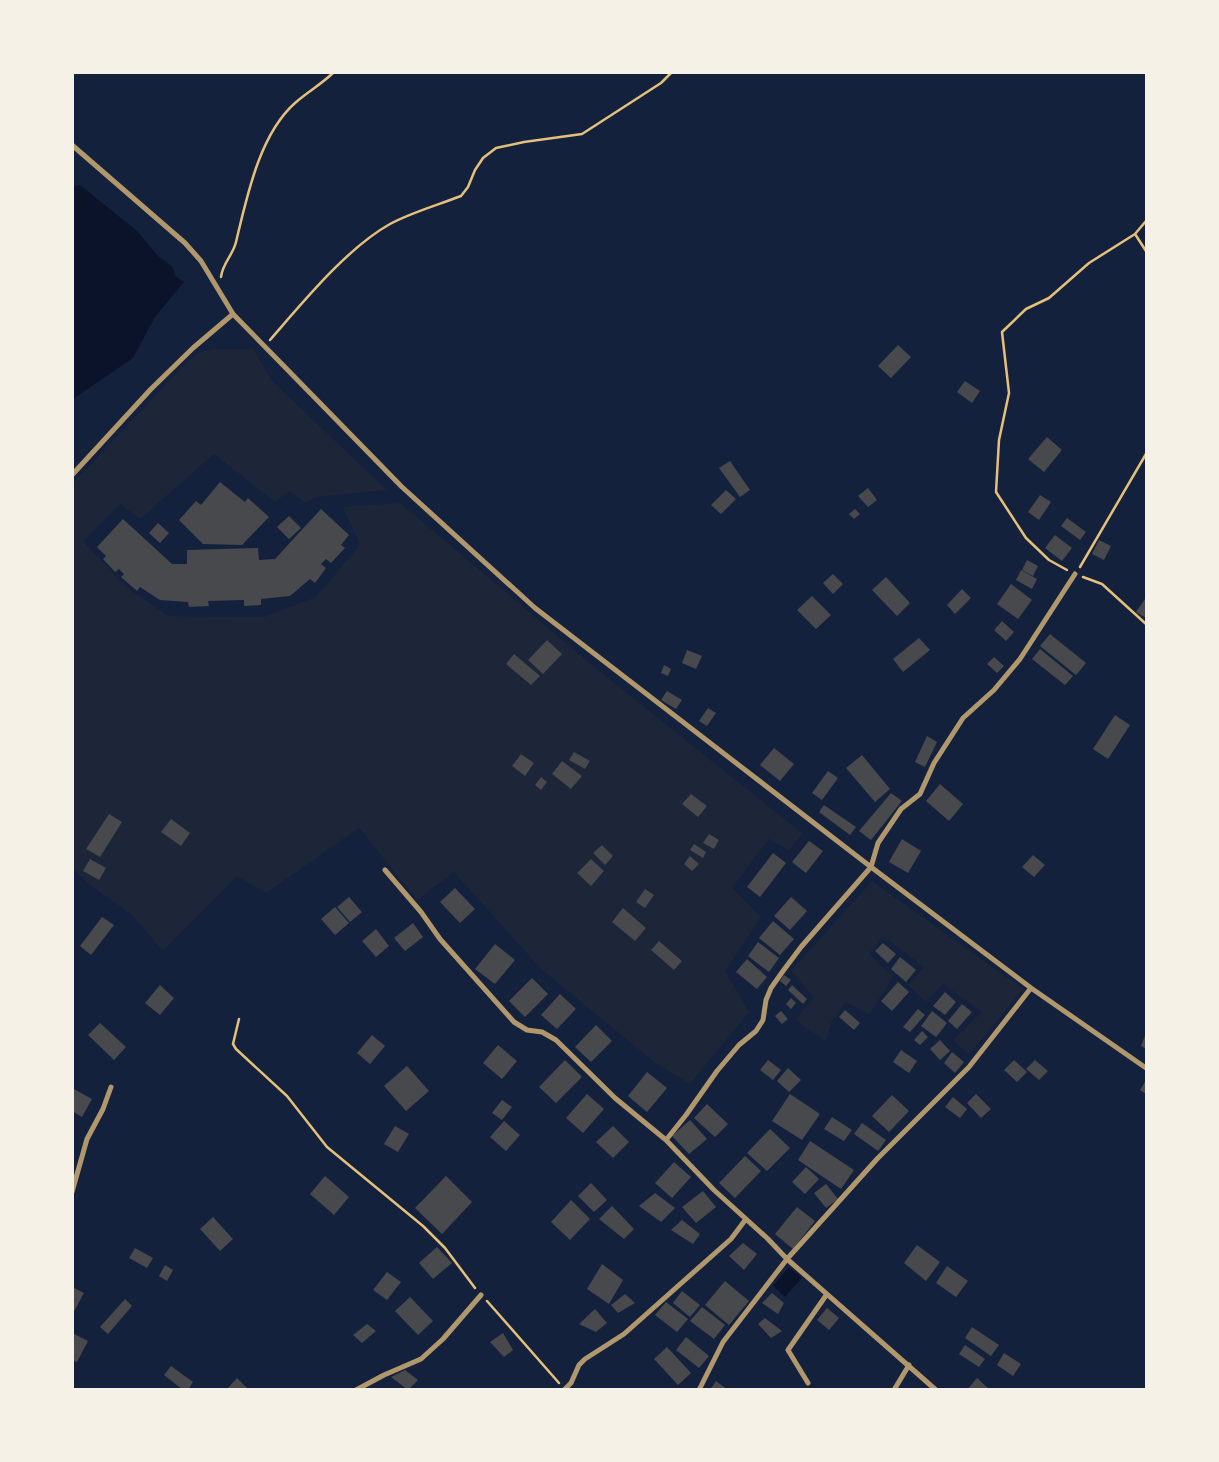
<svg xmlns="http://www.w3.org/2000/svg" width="1219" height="1462" viewBox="0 0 1219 1462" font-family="'Fira Sans',sans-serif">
<rect width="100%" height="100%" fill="#14213d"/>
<path fill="#1d2539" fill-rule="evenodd" d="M215,349h38l19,32 115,109 -72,7 -9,6 -17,-12 -14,11 -61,-48 -74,65 -20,-15 -37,37 43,46 42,29 96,1 52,-20 44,-52 -17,-38 57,-4 199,168 204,163 -14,16 -20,-11 -37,49 29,29 -36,54 24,41 -59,72 -36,-22 -114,-94 -86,-96 -37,28 -58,-72 -93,65 -29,-17 -74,75 -31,-36 -43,-31 -17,-17v-383l114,-121 14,-11zM547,640l14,14 -18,19 -15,-13zM514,654l25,22 -8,9 -25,-21zM574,752l16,10 -5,7 -15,-9zM521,754l13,9 -9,12 -13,-9zM562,761l19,15 -9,13 -20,-14zM602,845l11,11 -8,8 -12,-10zM591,859l13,12 -13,14 -14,-12zM645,889l9,6 -8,12 -9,-5zM623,909l23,18 -11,14 -23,-19zM659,941l23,20 -8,9 -22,-19z
M872,881l151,108 -54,66 -16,-15 29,-28 -39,-28 -17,18 -18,-17 16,-18 -41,-31 -14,18 24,23 -24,38 -23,-13 -15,21 -5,18 -31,-21 19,-22 -23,-27z"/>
<path fill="#0b132b" d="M80,185l57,46 21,25 15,11 2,9 9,6 -29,35 -22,41 -60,41 -1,-213z
M789,1267l13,11 -17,19 -12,-11z"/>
<path fill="#48494c" d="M898,345l13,12 -20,21 -13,-12z
M965,381l15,10 -8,12 -15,-11z
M1047,437l15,13 -18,22 -16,-13z
M730,461l20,29 -10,7 -21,-29z
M220,482l25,20 3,-4 21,19 -27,28 -39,-1 -24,-24 17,-19 5,4z
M868,488l9,12 -9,7 -10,-11z
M726,490l10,9 -15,15 -10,-9z
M1040,495l11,7 -12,18 -11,-8z
M321,509l28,26 -8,10 4,3 -14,15 -5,-4 -5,5 5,4 -11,15 -5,-4 -20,17 -29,3v6l-17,1v-6l-36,1 1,5 -20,1 -1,-5 -28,-2 -20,-13 -3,4 -16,-14 3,-3 -5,-5 -4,3 -12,-13 3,-3 -9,-9 26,-28 49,45h15v-14l71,-2 1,12 16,-1z
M855,509l5,5 -6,5 -5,-5z
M289,516l12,12 -12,11 -12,-12z
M1067,518l19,14 -6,8 -19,-14z
M158,523l11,10 -9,10 -11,-10z
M1055,535l17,13 -10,13 -17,-13z
M1099,540l12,6 -7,14 -12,-6z
M1027,560l11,6 -5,10 -11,-6z
M1021,570l16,9 -5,10 -16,-9z
M833,574l10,10 -10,10 -10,-11z
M886,577l24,26 -13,13 -25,-26z
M1011,584l21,16 -14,19 -21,-15z
M962,589l9,9 -16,16 -8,-9z
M812,596l19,19 -15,14 -19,-19z
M1145,599l1,2v17l-10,-6z
M1002,621l12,11 -8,9 -12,-11z
M1050,634l36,29 -10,12 -36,-29z
M919,638l11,12 -27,22 -10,-13z
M547,640l15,14 -19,20 -15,-14z
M1040,649l33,27 -8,9 -33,-26z
M687,650l15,6 -6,13 -14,-6z
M514,654l26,22 -9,9 -25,-21z
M994,657l10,9 -7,7 -10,-9z
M664,665l7,4 -3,7 -7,-3z
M667,691l15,9 -6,9 -15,-9z
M708,708l8,5 -9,13 -8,-5z
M1115,715l15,10 -22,34 -15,-10z
M927,736l10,6 -12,25 -10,-5z
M774,748l20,16 -14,17 -20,-16z
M574,752l16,9 -5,8 -16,-9z
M521,754l13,9 -9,13 -13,-10z
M862,755l28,34 -15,13 -29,-34z
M562,761l20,15 -11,13 -19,-15z
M828,771l10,7 -16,22 -10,-7z
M541,777l6,5 -6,8 -6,-5z
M940,784l23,20 -14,17 -23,-20z
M891,793l11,8 -31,39 -12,-9z
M691,794l16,12 -9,11 -16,-13z
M824,805l32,22 -6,8 -31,-23z
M109,814l13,8 -22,35 -14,-8z
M171,819l19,14 -9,13 -20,-14z
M709,834l10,6 -5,9 -11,-6z
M902,839l19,12 -13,22 -19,-11z
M809,841l14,10 -17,22 -14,-11z
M694,844l12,8 -3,6 -13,-8z
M602,845l11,11 -8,9 -12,-12z
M773,853l13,10 -26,34 -13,-10z
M1033,855l12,10 -11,12 -12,-10z
M690,856l9,8 -7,7 -8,-7z
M90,859l16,9 -7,12 -16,-9z
M591,859l13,12 -13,15 -14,-13z
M455,888l20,21 -15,14 -20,-21z
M645,889l9,6 -9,13 -9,-6z
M349,897l13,15 -12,10 -13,-15z
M791,897l16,14 -17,19 -16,-14z
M335,907l14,16 -14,12 -14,-16z
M623,908l23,20 -11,13 -23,-19z
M102,917l12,8 -23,30 -11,-9z
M773,921l21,18 -14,16 -21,-17z
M413,923l10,14 -18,14 -11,-13z
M376,929l13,17 -13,11 -14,-16z
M659,941l23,20 -8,9 -23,-20z
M758,942l21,16 -10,14 -21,-16z
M883,943l13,11 -8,9 -13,-12z
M495,944l20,16 -20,24 -20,-15z
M900,957l16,13 -10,12 -15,-13z
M747,959l20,18 -10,12 -21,-17z
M784,975l7,5 -5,6 -6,-5z
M532,978l16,16 -23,23 -16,-16z
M898,982l11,10 -17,19 -11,-10z
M160,985l14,13 -14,17 -15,-12z
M792,985l15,14 -4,5 -15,-14z
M945,992l11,10 -11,13 -12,-9z
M560,994l16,15 -19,20 -16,-14z
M791,998l5,5 -5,6 -5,-5z
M962,1004l10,8 -15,17 -9,-8z
M918,1009l7,6 -15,17 -7,-5z
M845,1010l15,13 -6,7 -15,-13z
M781,1011l7,8 -6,5 -7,-8z
M932,1011l15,12 -11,14 -15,-11z
M100,1023l26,24 -12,13 -26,-25z
M596,1025l16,16 -21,21 -16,-15z
M922,1031l6,6 -8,8 -6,-5z
M1146,1033v16l-5,-3z
M372,1035l13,11 -15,18 -13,-11z
M940,1040l10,11 -10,9 -10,-11z
M498,1045l19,16 -15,18 -19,-16z
M901,1050l16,11 -8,12 -16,-11z
M952,1052l12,10 -9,11 -11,-10z
M565,1060l17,17 -26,26 -17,-16z
M768,1060l13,10 -8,10 -13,-10z
M1014,1060l13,12 -10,10 -13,-12z
M1035,1060l13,11 -9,9 -13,-11z
M407,1066l22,25 -23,20 -22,-25z
M788,1068l13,12 -12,12 -12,-11z
M647,1072l20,16 -20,24 -19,-16z
M1146,1080v14l-6,-4z
M72,1088l20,11 -10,18 -10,-6z
M587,1094l17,15 -21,24 -17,-15z
M790,1094l30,20 -18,26 -30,-19z
M976,1094l15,15 -10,9 -14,-15z
M892,1095l17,16 -20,21 -17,-16z
M953,1097l14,12 -7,9 -15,-11z
M502,1100l10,7 -10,13 -10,-7z
M707,1104l21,20 -13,13 -21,-19z
M832,1117l20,13 -8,11 -20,-12z
M690,1120l17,19 -18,15 -17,-18z
M504,1121l16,14 -14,16 -16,-14z
M862,1123l24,17 -8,11 -24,-17z
M395,1126l14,8 -11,18 -14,-8z
M613,1126l16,16 -16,16 -17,-16z
M770,1129l20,19 -23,23 -20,-18z
M810,1141l44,29 -13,19 -43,-29z
M745,1156l16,15 -26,27 -16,-15z
M674,1162l17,15 -19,21 -17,-15z
M806,1167l13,12 -14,15 -13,-12z
M325,1176l24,21 -15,18 -24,-21z
M446,1176l26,26 -30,32 -27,-26z
M591,1183l16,17 -13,12 -16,-16z
M826,1184l12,15 -12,9 -12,-15z
M703,1191l13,16 -20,16 -14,-16z
M655,1193l20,15 -14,14 -22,-16z
M571,1200l19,19 -20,21 -19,-18z
M612,1206l22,23 -10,10 -25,-20z
M797,1207l18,14 -22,28 -18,-15z
M213,1217l20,22 -13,12 -20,-22z
M682,1220l18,14 -7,10 -22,-14z
M743,1243l14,11 -13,16 -15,-14z
M917,1245l23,17 -14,19 -22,-18z
M437,1247l15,16 -19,16 -14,-16z
M135,1248l18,10 -6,10 -18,-10z
M602,1264l21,16 -14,24 -22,-15z
M165,1265l8,5 -6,11 -8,-5z
M947,1266l21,15 -12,16 -20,-14z
M387,1272l14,10 -14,18 -14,-10z
M725,1281l24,20 -20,24 -24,-20z
M72,1287l12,6 -12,22z
M682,1291l18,14 -10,12 -17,-14z
M772,1293l12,10 -6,11 -16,-11z
M625,1294l10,9 -17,10 -7,-8z
M410,1297l23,24 -15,14 -23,-24z
M125,1299l7,7 -24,28 -8,-7z
M666,1302l22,17 -11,13 -22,-17z
M702,1307l23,18 -11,14 -24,-18z
M827,1308l12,10 -10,12 -12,-10z
M595,1309l12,14 -11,9 -17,-8z
M765,1318l17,13 -11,7 -13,-14z
M367,1324l9,7 -14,12 -9,-8z
M972,1327l27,18 -8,11 -26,-18z
M72,1333l16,8 -11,21 -5,-2z
M503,1333l10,17 -9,7 -14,-15z
M686,1337l23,19 -10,12 -23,-18z
M965,1345l20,14 -6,8 -20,-13z
M667,1347l24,26 -13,12 -24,-26z
M1004,1353l17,11 -8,12 -16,-11z
M171,1366l22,16 -5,8h-5l-19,-15z
M405,1370l13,10 -10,10 -17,-13z
M237,1378l12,12h-23z
M977,1378l13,12h-23z
M716,1381l12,9h-18z"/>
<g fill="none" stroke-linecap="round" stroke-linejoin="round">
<path stroke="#e5c07b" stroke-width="2.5" d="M1146,221l-11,13 11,17
M221,277c1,-13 12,-22 15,-35 11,-45 23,-107 59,-139 12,-11 27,-19 39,-31
M270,340c33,-38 77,-92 120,-116 22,-12 48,-19 71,-28l7,-9 7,-17 8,-12 13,-10 28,-6 58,-8 79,-51 11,-11
M1080,567l66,-113
M1067,570l-18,-10 -23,-22 -30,-46 3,-52 10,-47 -7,-61 24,-23 23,-11 40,-35 46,-29
M1083,577l19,7 44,40
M239,1019l-6,25 3,5 51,47 40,51 96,79 22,22 30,40
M487,1301l72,82"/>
<path stroke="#b1986c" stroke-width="5" d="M72,145l113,98 16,18 32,53
M72,475l79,-86 42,-41 40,-34 169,173 133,121 336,259 160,121 115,80
M385,870l36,42 19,27 74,83 13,8 15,2 14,8 59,58 51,42 48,50 53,48 20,21 90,-100 92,-92 62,-79
M666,1140l20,-25 31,-44 22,-26 17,-14 7,-11 3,-20 5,-12 12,-17 18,-24 70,-80 7,-24 23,-34 19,-15 14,-31 29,-45 31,-28 26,-31 55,-85
M72,1192l15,-53 16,-30 8,-22
M808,1383l-20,-33 39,-56
M356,1390l28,-15 37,-16 22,-20 38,-44
M564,1390l7,-7 8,-18 6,-6 39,-25 107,-95 15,-20
M699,1390l24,-48 64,-83 149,131
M894,1390l15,-25"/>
</g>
<rect width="1219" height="1462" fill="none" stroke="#f6f1e7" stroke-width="148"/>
</svg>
